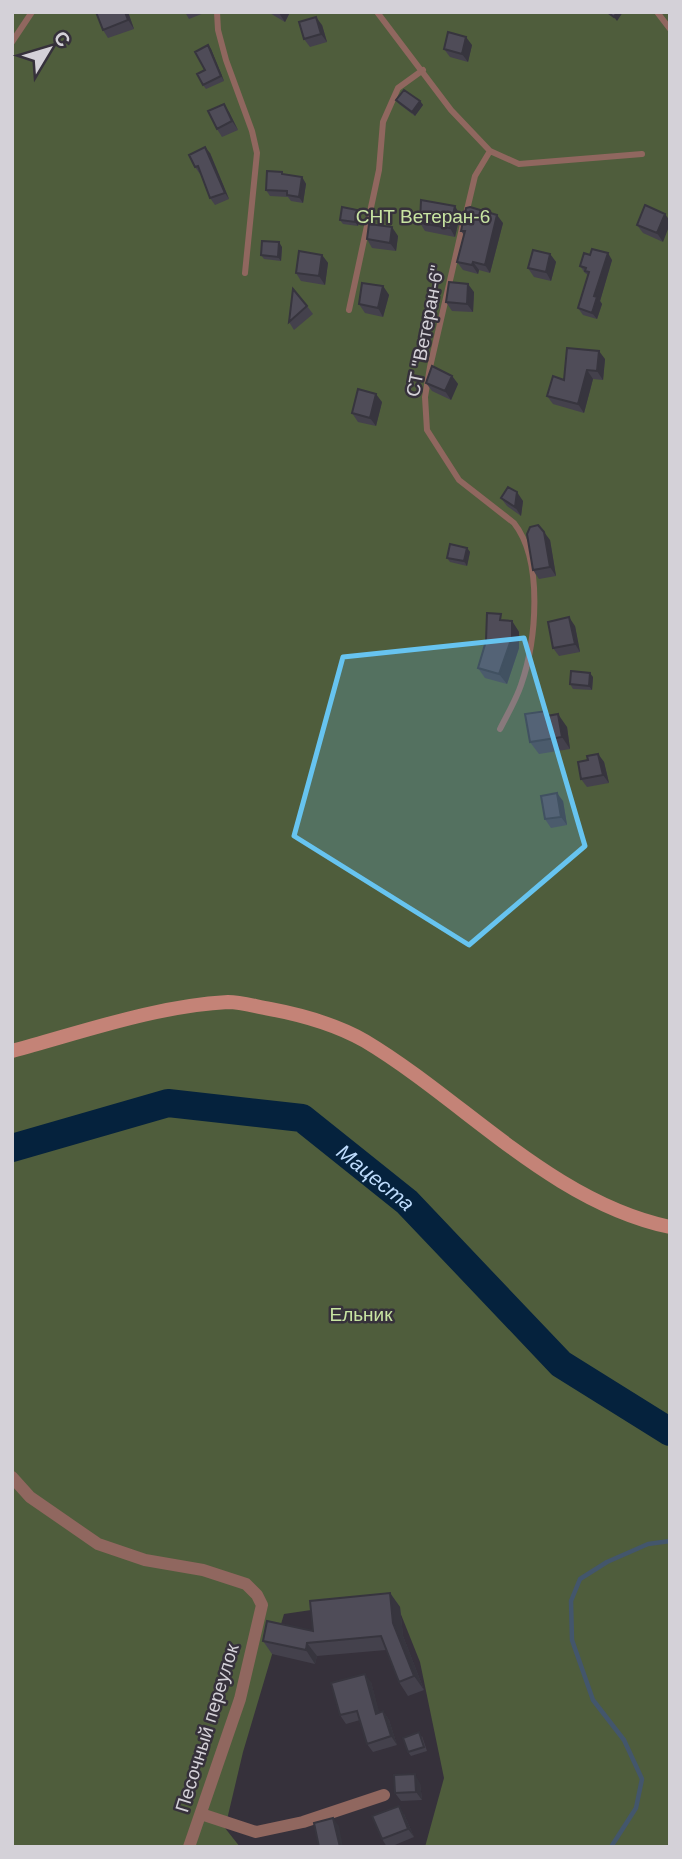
<svg xmlns="http://www.w3.org/2000/svg" width="682" height="1859" viewBox="0 0 682 1859" font-family="Helvetica,sans-serif">
<rect width="100%" height="100%" fill="#36313b"/>
<path fill="#4f5d3c" d="M12,12h658v1835h-245l19,-69 -24,-116 -20,-50 -55,-7 -61,9 -41,138 -18,76 15,19h-228z"/>
<g fill="none" stroke-linecap="round" stroke-linejoin="round">
<path stroke="#43566c" stroke-width="4.5" d="M611,1847l25,-39 6,-29 -18,-39 -31,-40 -21,-60 -1,-39 9,-22 27,-17 41,-18 22,-3"/>
<path stroke="#05223d" stroke-width="28" id="s1" d="M12,1148l156,-45 134,15 105,84 154,162 109,68"/>
<path stroke="#90675f" stroke-width="6" d="M217,12l1,18 8,30 26,71 5,22 -12,120
M377,12l74,98 39,41 29,13 123,-10
M657,12l13,17
M12,42l20,-30
M466,214l9,-38 15,-25
M463,224l-33,143 -5,30 2,33 32,50 55,43c30,38 22,119 7,162 -5,15 -14,30 -21,44
M349,310l30,-140 4,-48 15,-34 25,-18"/>
<path stroke="#90675f" stroke-width="12" d="M12,1477l18,20 68,47 47,16 58,10 43,14 11,11 5,10 -22,94 -51,148
M201,1814l55,18 47,-10 81,-27"/>
<path stroke="#c48377" stroke-width="14" d="M12,1051c71,-19 143,-45 216,-49 14,0 29,5 42,7 32,6 67,16 95,32 100,60 187,161 305,186"/>
</g>
<path fill="#44414c" d="M128,12l6,17 -26,9 -5,-8z
M185,12h18l1,1 -15,6z
M268,12h22l-5,10z
M322,25l5,17 -17,5 -6,-8z
M208,45l3,4 13,32 -18,8 -3,-4z
M472,45l-4,17 -18,-5 -6,-8z
M396,100l24,1 3,4 -8,11 -16,-12z
M229,112l9,18 -16,7 -5,-8z
M210,153l19,46 -14,6 -5,-7 -10,-25v1l-5,-7z
M284,175l18,2 4,7 -3,19 -12,-2 -3,-4 -18,-1 -4,-6z
M645,205l18,37 -20,-9 -6,-8z
M360,214l-2,12 -15,-2 -3,-4z
M460,215l-5,22 -30,-6 -5,-8z
M503,223l-13,50 -11,-3 -1,4 -15,-4 -6,-8 7,-27 -3,-4z
M398,236l-2,15 -24,-3 -5,-9z
M282,247l-1,14 -17,-2 -3,-4z
M550,254l6,8 -5,19 -17,-4 -6,-9z
M322,255l6,8 -3,22 -24,-4 -5,-8z
M612,260l-12,41 2,3 -5,15 -14,-4 -5,-7 10,-33 -3,-2 -5,-7z
M383,286l6,9 -6,22 -18,-4 -6,-9z
M474,292l-1,20 -21,-1 -6,-9z
M307,306l6,8 -19,16 -5,-8z
M605,359l-2,21 -10,-1 -9,34 -31,-9 -6,-8 17,-16z
M452,376l6,8 -7,16 -19,-9 -6,-8z
M382,402l-6,24 -18,-4 -6,-9z
M501,498l22,3 -2,15 -14,-10z
M550,540l6,36 -17,3 -6,-9z
M467,548l3,4 -3,14 -17,-4 -3,-4z
M505,621h7l7,11v16l-12,36 -22,-6 -7,-10z
M575,626l5,26 -21,4 -6,-8z
M593,677l-1,13 -19,-1 -3,-5z
M546,711l3,5 18,11 3,22 -31,5 -9,-12z
M598,754l6,8 5,21 -22,4 -6,-8 7,-19z
M563,801l4,24 -16,3 -6,-9z
M390,1593l10,14 3,29 21,54 -16,6 -9,-14 -13,-32 -69,6 -2,8 -43,-10 -9,-13 50,-10z
M371,1682l8,31 4,-2 6,9 8,25 -24,7 -6,-8 -7,-24 -14,4 -6,-9z
M422,1736l5,15 -16,5 -3,-4z
M420,1783l2,17 -21,1 -6,-8z
M404,1814l10,23 -24,10h-3l-5,-8z"/>
<path fill="#37353e" d="M125,12h3l6,17 -6,-9z
M279,12h11l-5,10 -6,-9z
M617,12h6l-6,9 -3,-4z
M316,17l6,8 5,17 -6,-8z
M466,37l6,8 -4,17 -6,-8z
M208,45l3,4 13,32 -3,-5z
M420,101l3,4 -8,11 -3,-4z
M224,104l5,8 9,18 -6,-9z
M205,147l5,6 19,46 -4,-6z
M302,177l4,7 -3,19 -4,-6z
M455,206l5,9 -5,22 -5,-9z
M357,210l3,4 -2,12 -3,-4z
M665,214l5,7v3l-7,18 -6,-9z
M497,215l6,8 -13,50 -5,-8z
M392,227l6,9 -2,15 -6,-8z
M279,242l3,5 -1,14 -3,-4z
M608,253l4,7 -12,41 2,3 -5,15 -5,-6 2,-17z
M550,254l6,8 -5,19 -5,-9z
M322,255l6,8 -3,22 -6,-9z
M473,262l6,8 -1,4 -6,-9z
M468,284l6,8 -1,20 -6,-8z
M383,286l6,9 -6,22 -5,-9z
M599,351l6,8 -2,21 -6,-9z
M587,370l6,9 -9,34 -6,-9z
M452,376l6,8 -7,16 -6,-9z
M376,394l6,8 -6,24 -6,-8z
M517,492l6,9 -2,15 -6,-9z
M544,532l6,8 6,36 -6,-9z
M467,548l3,4 -3,14 -3,-5z
M569,617l6,9 5,26 -5,-8z
M512,621l7,11v16l-12,36 -8,-10z
M590,673l3,4 -1,13 -3,-4z
M558,714l9,13 3,22 -8,-12z
M598,754l6,8 5,21 -6,-8z
M557,793l6,8 4,24 -6,-8z
M390,1593l10,14 3,29 21,54 -10,-14 -21,-53z
M307,1643l10,13 -2,8 -9,-14z
M365,1674l6,8 11,40 -6,-8z
M383,1711l6,9 8,25 -6,-9z
M415,1774l5,9 2,17 -6,-8z
M399,1806l5,8 10,23 -6,-8z
M333,1818l6,8 4,21h-3z"/>
<path fill="#4f4c58" stroke="#37353e" stroke-width="2" d="M96,12h29l3,8 -25,10z
M607,12h10l-3,5z
M316,17l5,17 -17,5 -5,-17z
M448,32l18,5 -4,17 -18,-5z
M208,45l13,31 -18,9 -6,-11 8,-4 -10,-18z
M404,90l16,11 -8,11 -16,-12z
M224,104l8,17 -15,8 -9,-18z
M205,147l20,46 -15,5 -12,-32 -3,1 -6,-12z
M267,171l15,1v2l20,3 -3,20 -12,-2v-4l-21,-1z
M421,200l34,6 -5,22 -30,-5z
M645,205l20,9 -8,19 -20,-8z
M342,207l15,3 -2,12 -15,-2z
M470,207l27,8 -12,50 -12,-3 -1,3 -15,-3 8,-31h-4l5,-23z
M369,224l23,3 -2,16 -23,-4z
M262,241l17,1 -1,15 -17,-2z
M592,249l16,4 -14,43 3,1 -5,16 -14,-5 11,-36 -4,-1 1,-3 -6,-2 4,-13 6,2z
M533,250l17,4 -4,18 -18,-4z
M299,251l23,4 -3,21 -23,-3z
M449,282l19,2 -1,20 -21,-2z
M362,283l21,3 -5,22 -19,-4z
M293,289l14,17 -18,16z
M567,348l32,3 -2,20 -10,-1 -9,34 -31,-8 6,-20 11,4z
M432,366l20,10 -7,15 -19,-8z
M358,389l18,5 -6,24 -18,-5z
M508,487l9,5 -2,15 -14,-9z
M538,525l6,7 6,35 -17,3 -6,-36 3,-7z
M450,544l17,4 -3,13 -17,-3z
M487,613l14,1 -1,6 12,1v16l-13,37 -21,-6 8,-27z
M569,617l6,27 -22,4 -5,-26z
M571,671l19,2 -1,13 -19,-2z
M546,711l1,5 11,-2 4,23 -32,5 -5,-28z
M598,754l5,21 -22,4 -3,-17 10,-2 -1,-4z
M557,793l4,24 -16,2 -4,-23z
M390,1593l3,30 21,53 -15,6 -18,-46 -74,7 -1,7 -43,-9 4,-20 46,10 -3,-30z
M365,1674l11,40 7,-3 8,25 -24,8 -10,-33 -17,4 -9,-32z
M419,1732l5,15 -16,5 -5,-14z
M415,1774l1,18 -21,1 -1,-18z
M399,1806l9,23 -26,10 -10,-23z
M333,1818l7,29h-21l-5,-24z"/>
<path fill="#67c4f0" fill-opacity="0.2" stroke="#67c4f0" stroke-width="5" stroke-linejoin="round" d="M524,638l61,208 -116,99 -175,-109 49,-179z"/>
<g text-anchor="middle" dominant-baseline="central" stroke-width="5" stroke-linejoin="round" paint-order="stroke">
<g font-size="19" fill="#c8e4a2" stroke="#36313b">
<text x="423" y="216">СНТ Ветеран-6</text>
<text x="361" y="1314">Ельник</text>
</g>
<g font-size="19" fill="#d4d1d8" stroke="#36313b">
<text transform="translate(425 331) rotate(-79)">СТ "Ветеран-6"</text>
<text transform="translate(207 1728) rotate(-73)">Песочный переулок</text>
</g>
<g font-size="21" font-style="italic" fill="#bddbfc" stroke="#36313b">
<text stroke="none"><textPath href="#s1" startOffset="392">Мацеста</textPath></text>
</g>
</g>
<rect width="682" height="1859" fill="none" stroke="#d4d1d8" stroke-width="28"/>
<g transform="translate(49 49) rotate(52)" stroke="#36313b" stroke-width="5" paint-order="stroke">
<path d="M0-5L12 26L0 18L-12 26Z" fill="#d4d1d8"/>
<text y="-10" font-size="19" font-weight="bold" text-anchor="middle" fill="#d4d1d8">С</text>
</g>
</svg>
